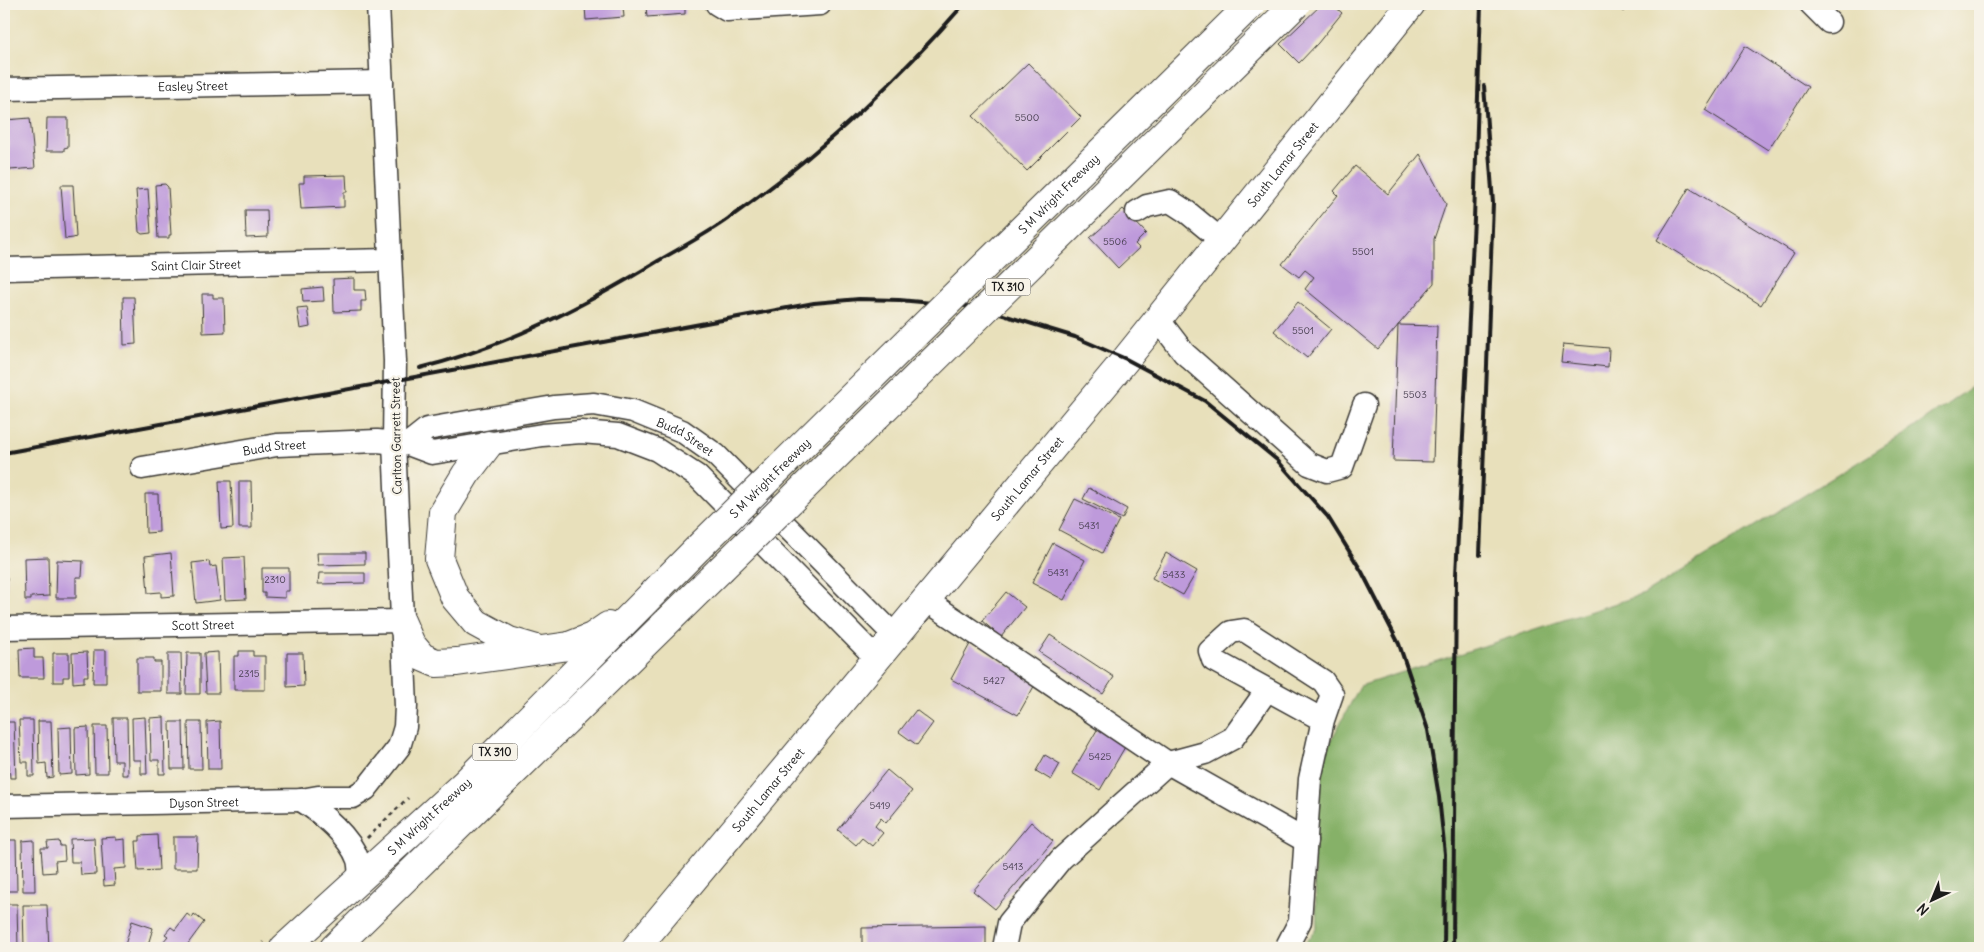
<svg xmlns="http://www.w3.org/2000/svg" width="1984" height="952" viewBox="0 0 1984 952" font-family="Delius,sans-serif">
<rect width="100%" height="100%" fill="#f7f3e8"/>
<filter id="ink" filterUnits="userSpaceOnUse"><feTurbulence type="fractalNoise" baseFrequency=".02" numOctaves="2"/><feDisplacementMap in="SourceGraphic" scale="10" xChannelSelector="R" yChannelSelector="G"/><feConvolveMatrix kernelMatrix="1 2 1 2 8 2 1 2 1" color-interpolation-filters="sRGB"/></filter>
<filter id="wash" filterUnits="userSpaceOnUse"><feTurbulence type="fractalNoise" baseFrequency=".0096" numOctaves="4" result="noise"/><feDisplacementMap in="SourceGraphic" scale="20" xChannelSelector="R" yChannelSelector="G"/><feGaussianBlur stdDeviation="1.12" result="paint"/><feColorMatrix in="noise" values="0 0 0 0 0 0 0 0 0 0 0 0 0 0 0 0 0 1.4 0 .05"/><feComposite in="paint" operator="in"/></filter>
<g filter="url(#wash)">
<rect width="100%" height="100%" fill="#e8e0bb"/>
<path fill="#86b168" stroke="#516642" d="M1980,381v567h-679l16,-19 -7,-149 50,-94 284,-92 268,-165z"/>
<g id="blocks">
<path fill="#be9adb" d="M595,4h32v2l-4,1 1,10 -38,3 -1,-13 10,-1z
M643,4h42v10l-38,3 -1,-11h-3z
M1322,4h10l10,9 -24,30 -19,20 -19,-19z
M1613,4h17l-6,8z
M1745,46l63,41 -40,63 -63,-40z
M1028,63l53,54 -54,54 -54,-55z
M30,118l5,50 -25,2 -4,-50z
M47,118h21v29l-4,1v3h-18z
M1420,154l26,50 -12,35v44l-56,66 -73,-60 9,-12 -9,-7 -6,7 -17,-13 56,-69 -4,-4 21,-25 33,28z
M346,175l1,17h-3v15l-43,2 -2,-26h5v-7z
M165,184l3,3 3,48h-2v3h-11l-3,-53z
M61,185h12l3,52 -3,1 -8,1z
M1689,188l105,65 -33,52 -104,-65z
M148,189l3,44 -9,1 -3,-2 -3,-42z
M1123,209l23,24 -11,11 4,4 -21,20 -28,-30z
M245,210h22l1,27 -22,1z
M354,278v12h11l1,11h-5v10l-27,1 -1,-33z
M323,287l1,14 -21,1 -1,-13z
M202,294h11v4h11l1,34 -22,1z
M123,297h11l2,47 -12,1z
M1298,302l33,27 -24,29 -33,-27z
M307,307l3,20 -10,2 -3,-21z
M1398,325l39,1 -4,136 -40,-1z
M1563,344l46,4 -1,19 -47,-5z
M219,481h12l2,47 -12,1z
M239,481h12l1,47h-13z
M1089,488l38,21 -5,10 -39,-20z
M145,494h13l1,38 -13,1z
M1075,499l44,21 -17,33 -43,-23z
M1053,543l32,17 -21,40 -32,-17z
M171,553l3,43 -13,1v-5l-13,1 -3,-37z
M317,553h48v11l-47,1z
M1166,553l31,18 -14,24 -31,-17z
M48,557l1,39 -18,1v3h-6l-1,-42z
M244,557l2,42 -21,1 -2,-42z
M57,560l26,1 -1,16h-6v21h-20z
M209,561l1,6 6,-1 4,34 -24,3 -4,-40z
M262,568h27v23h-4v7l-20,-1v-4h-3z
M319,573h46v10l-47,1z
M4,577h3v24h-3z
M1006,592l19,15 -24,30 -19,-16z
M1050,635l64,42 -11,17 -64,-42z
M970,644l67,37 -19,34 -67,-36z
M34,648v10h9l1,20h-24l-1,-29z
M94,650h12v33h-13z
M239,651h14v5h12v34h-31v-34h5z
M87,652l1,24h-4v6l-11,1 -1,-30z
M218,652l1,41h-13l-2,-40z
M53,653h16v24h-6v5h-10z
M168,653h13l1,41h-14z
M187,653h13v41h-14z
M287,653h16l1,33 -17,1z
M137,658h17v4h7v29h-24z
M916,710l17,13 -16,22 -18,-13z
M145,717l2,57h-6v-14h-8l-1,-42z
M164,717l1,57h-6v-14h-8l-1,-42z
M113,718h14l1,57h-6v-14h-8z
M19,720h14l1,56h-6v-14h-7z
M38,721h13l2,56 -6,1 -1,-15 -7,1z
M220,721l1,48h-13l-1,-47z
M4,722h10l2,56h-6l-1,-14h-5z
M170,722h13l1,47h-13z
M188,722h13l1,47h-13z
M1101,723l28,17 -29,50 -28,-17z
M94,726h13l1,47h-13z
M71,727l1,47 -13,1 -1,-47z
M88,727l1,47 -13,1 -1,-47z
M1045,755l15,9 -9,16 -15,-9z
M887,770l25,21 -26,32 -5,-5 -6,8 8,7 -11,13 -10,-8 -6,7 -18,-15z
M1031,822l22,19 -58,68 -22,-18z
M157,835l2,35 -21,1 -2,-30h4v-5z
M116,837v3l9,-1 1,29 -12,1 1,16 -11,1 -3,-48z
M173,837h25l-1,32h-24z
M94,838l2,36 -15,1 -1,-13h-9l-1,-23z
M4,840h12l1,51h-12z
M34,840l1,51h-12l-1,-50z
M59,841l1,5h4l1,14 -10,1 1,11 -13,1 -2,-25h7l-1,-6z
M4,904h13l1,44h-13z
M23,905h24l2,43h-25z
M187,914l5,4 2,-4 10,8 -17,23 3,3h-21l-7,-5 6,-7 -3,-2 6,-7 4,3z
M132,921l21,7 -6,20 -22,-3z
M986,926v22h-124v-20z"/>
</g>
</g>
<g filter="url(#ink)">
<use href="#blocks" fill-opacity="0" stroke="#3b3934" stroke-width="1"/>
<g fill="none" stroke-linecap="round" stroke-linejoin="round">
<defs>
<g id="minor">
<path d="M717,4l10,6 93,-6"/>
<path d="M1811,4l18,18"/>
<path id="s1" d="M4,89l378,-7"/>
<path d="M1137,212l10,-6 23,-5 17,11 34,28"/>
<path id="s2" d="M4,269l386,-9"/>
<path d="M1158,319l26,34 125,111 18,7 15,-4 22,-62"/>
<path id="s3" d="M408,444l19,-15 127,-22 40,-3 39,7 49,20 34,24 179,181"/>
<path id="s4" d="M142,468l135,-23 100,-4 31,3 24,9 110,-18 39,-3 37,3 39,15 40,26 180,183"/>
<path d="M926,600l242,163 -107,96 -52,64 -5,25"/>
<path id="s5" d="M4,628l397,-7"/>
<path d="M1267,690l-34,48 -28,15 -37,10 138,78"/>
<path d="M301,800c21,13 49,37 57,60 2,7 1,14 2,20"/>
<path id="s6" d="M4,806l297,-6 17,-3h35l13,-8 33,-42 6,-20 1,-21 -12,-263 1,-82 -17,-357"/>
<path d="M1286,948l14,-27 10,-142 13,-59 9,-26 -9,-13 -79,-51 -13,2 -21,19 3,9 110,60"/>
</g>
<g id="major">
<path d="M488,445l-22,29 -23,38 -4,47 16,39 21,25 33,18 27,8"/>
<path d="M401,621l10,23 11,13 14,6 21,-1 112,-16 23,-9 16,-11"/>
<path id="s7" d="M284,948l181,-165 234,-236"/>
<path d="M334,948l386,-378"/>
<path id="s8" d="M636,948l490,-589 285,-355"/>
</g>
</defs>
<use href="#minor" stroke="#3b3934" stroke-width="25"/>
<use href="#major" stroke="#3b3934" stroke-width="30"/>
<path stroke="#3b3934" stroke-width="3" stroke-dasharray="4 4" stroke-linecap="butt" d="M367,838l41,-40
M257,948l6,-6"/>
<use href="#minor" stroke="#fff" stroke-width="22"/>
<use href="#major" stroke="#fff" stroke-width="28"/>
<path stroke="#1c1c1c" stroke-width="4" d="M420,368c85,-21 164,-62 238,-107 24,-14 49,-27 71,-43 88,-61 165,-134 235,-214
M4,453l810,-150 45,-4 40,1 78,7 98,30 51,22 79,42 72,59 51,57 34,55 37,72 29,86 11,67 6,57 -1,94
M1480,555l13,-352 -9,-117
M1453,948l3,-373 18,-356 7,-215"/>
<defs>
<g id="major-bridge">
<path id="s9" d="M699,547l552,-543"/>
<path d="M720,570l576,-566"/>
</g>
</defs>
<use href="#major-bridge" stroke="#3b3934" stroke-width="30" stroke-linecap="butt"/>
<use href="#major-bridge" stroke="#fff" stroke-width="28"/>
</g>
</g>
<g text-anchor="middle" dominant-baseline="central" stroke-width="4.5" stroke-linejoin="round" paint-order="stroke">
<g font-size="10" fill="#443c4c">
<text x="1027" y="117">5500</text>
<text x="1115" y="241">5506</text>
<text x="1363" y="251">5501</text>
<text x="1303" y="330">5501</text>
<text x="1415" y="394">5503</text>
<text x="1089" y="525">5431</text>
<text x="1058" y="572">5431</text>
<text x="1174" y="574">5433</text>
<text x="275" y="579">2310</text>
<text x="249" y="673">2315</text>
<text x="994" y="680">5427</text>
<text x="1100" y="756">5425</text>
<text x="880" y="805">5419</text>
<text x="1013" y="866">5413</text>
</g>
<g fill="#f7f3e8" stroke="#5e5c59" stroke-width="1">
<rect x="985.5" y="278.5" width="45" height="17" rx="4"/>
<rect x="472.5" y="743.5" width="45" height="17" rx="4"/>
</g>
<g font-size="11" font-weight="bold" fill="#1c1c1c">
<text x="1008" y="287">TX 310</text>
<text x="495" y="752">TX 310</text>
</g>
<g font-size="12" fill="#1c1c1c" stroke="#f7f3e8">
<text stroke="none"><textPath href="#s1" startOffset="189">Easley Street</textPath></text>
<text stroke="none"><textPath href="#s8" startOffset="1016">South Lamar Street</textPath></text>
<text stroke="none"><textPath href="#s9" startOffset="504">S M Wright Freeway</textPath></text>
<text stroke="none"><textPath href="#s2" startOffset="192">Saint Clair Street</textPath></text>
<text transform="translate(396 436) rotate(-91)">Carlton Garrett Street</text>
<text stroke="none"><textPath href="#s3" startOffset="291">Budd Street</textPath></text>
<text stroke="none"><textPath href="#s4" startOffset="134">Budd Street</textPath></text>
<text stroke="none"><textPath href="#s9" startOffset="99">S M Wright Freeway</textPath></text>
<text stroke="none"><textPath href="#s8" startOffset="611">South Lamar Street</textPath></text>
<text stroke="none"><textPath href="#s5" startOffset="199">Scott Street</textPath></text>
<text stroke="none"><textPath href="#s8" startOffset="206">South Lamar Street</textPath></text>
<text stroke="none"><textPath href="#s6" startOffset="200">Dyson Street</textPath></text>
<text stroke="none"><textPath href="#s7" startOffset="196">S M Wright Freeway</textPath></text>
</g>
</g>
<rect width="1984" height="952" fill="none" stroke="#f7f3e8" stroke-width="20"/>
<g transform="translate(1932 900) rotate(224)" stroke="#f7f3e8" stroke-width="4" paint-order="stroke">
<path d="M0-4L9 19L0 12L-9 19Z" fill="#1c1c1c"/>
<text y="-8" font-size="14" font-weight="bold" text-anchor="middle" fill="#1c1c1c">N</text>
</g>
</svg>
